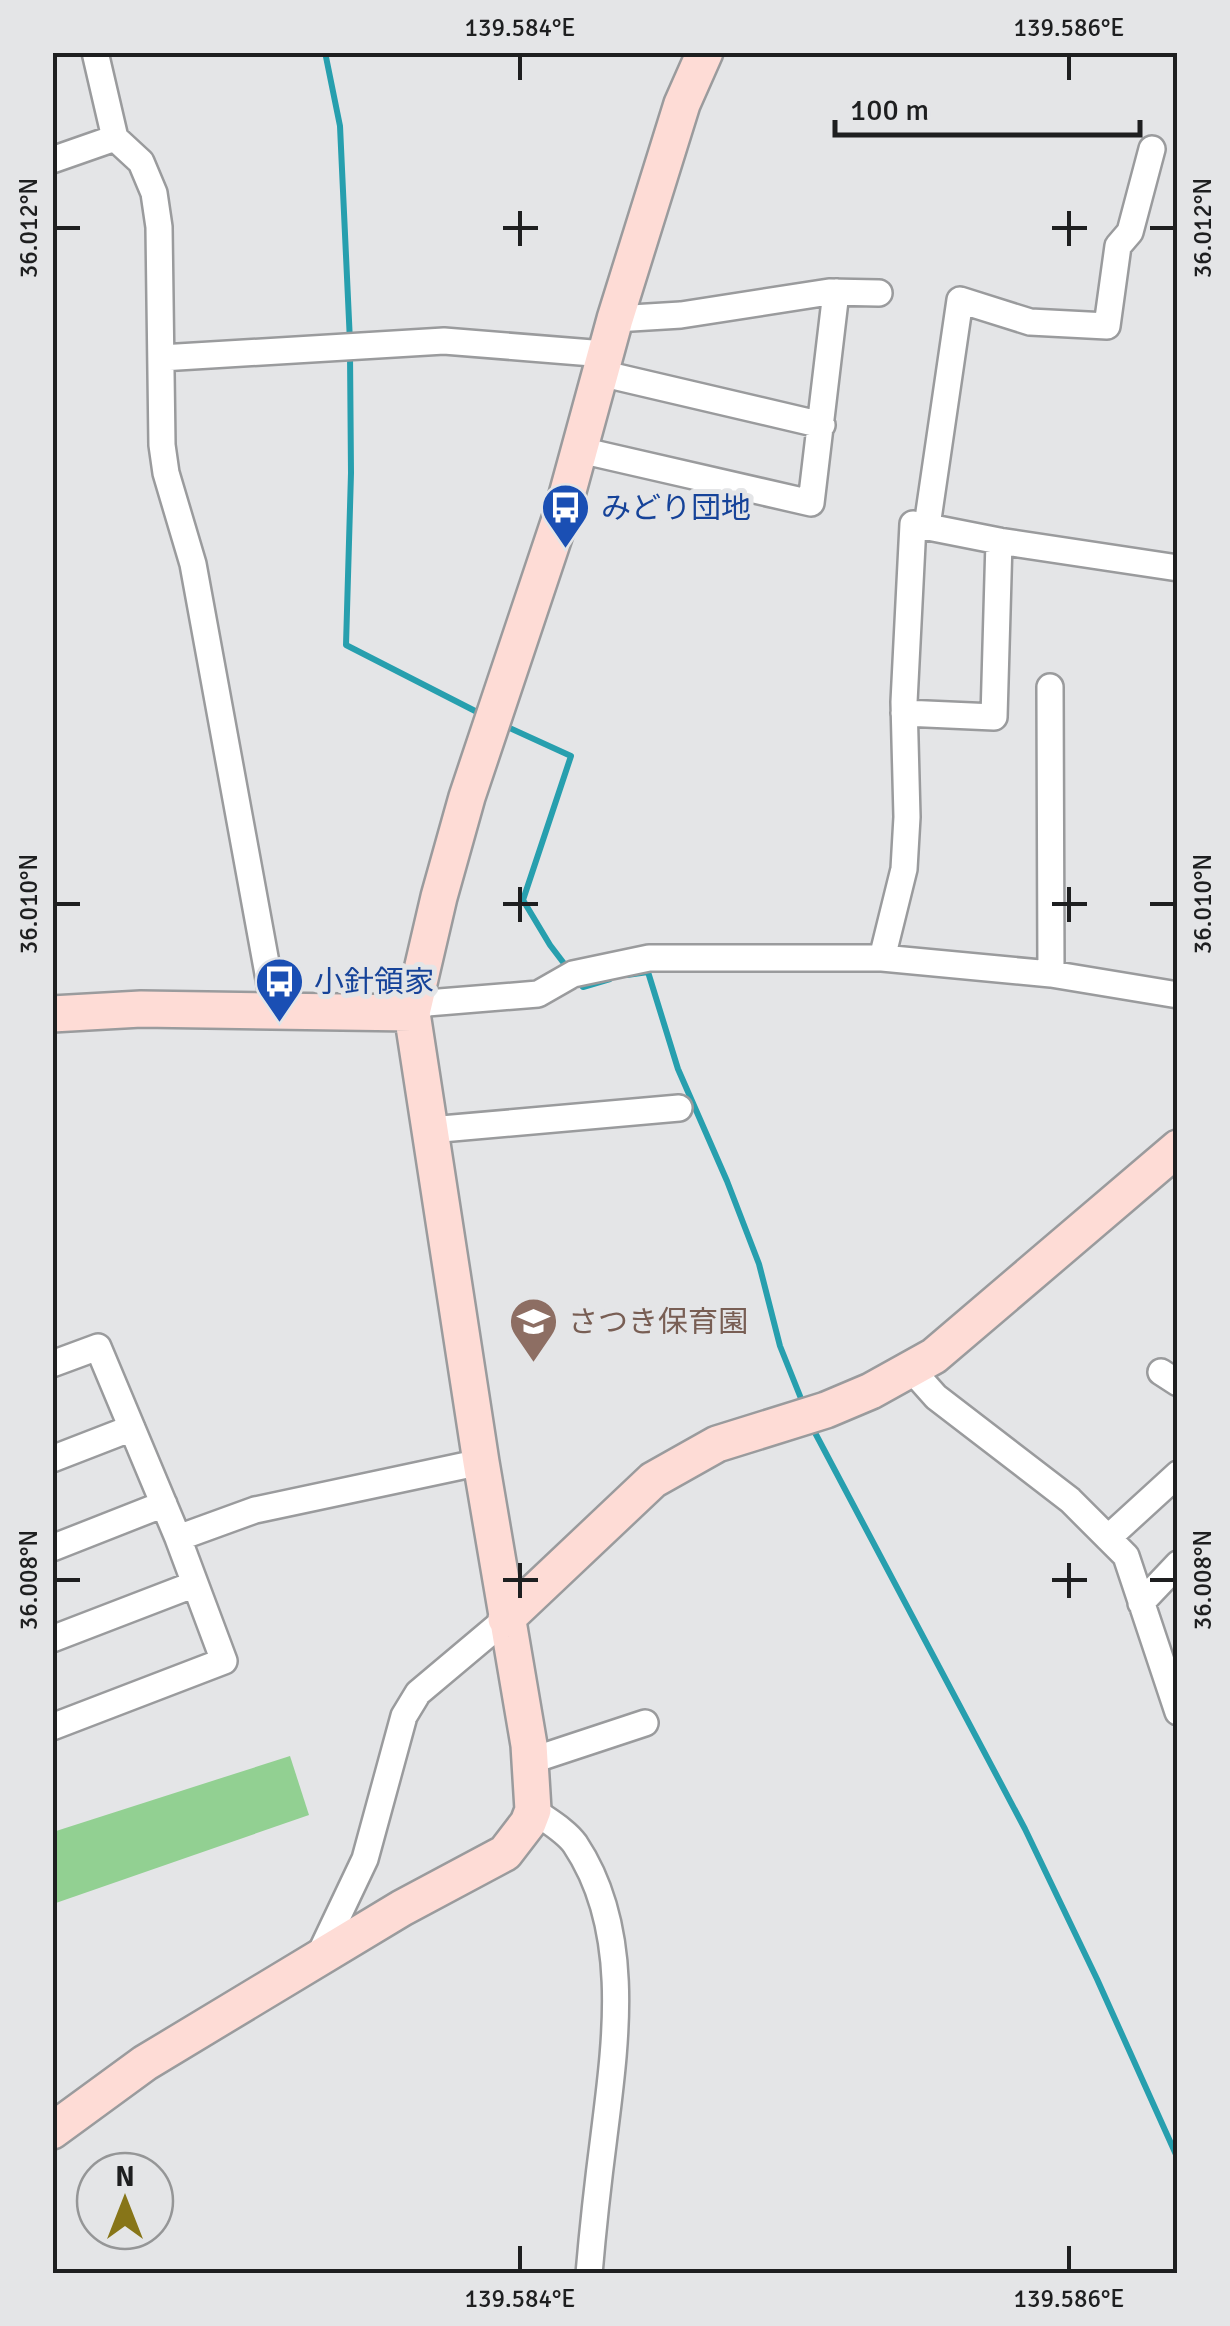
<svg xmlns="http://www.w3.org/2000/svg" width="1230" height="2326" viewBox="0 0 1230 2326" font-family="Signika,'Noto Sans JP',sans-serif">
<rect width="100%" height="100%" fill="#e4e5e7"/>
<path fill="#92d092" d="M290,1756l19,59 -256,89v-72z"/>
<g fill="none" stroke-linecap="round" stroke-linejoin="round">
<path stroke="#279fae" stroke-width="6" d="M325,52l15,74 10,216
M350,354l1,119 -5,172 135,69
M501,724l70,32 -48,144 27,45 19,25
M627,975l21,-3 30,97 49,112 32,83 21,82 24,60
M577,980l6,7 27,-8
M812,1427l213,402 72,150 81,180"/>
<defs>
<path id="street" d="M95,52l20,86 26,24 13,31 5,34 3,218 4,28 27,91 82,448
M52,160l63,-22
M615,319l66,-4 148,-23 50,1
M161,358l283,-17 161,13
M600,373l222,52
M580,450l231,53 25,-211
M927,526l33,-226 70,22 77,4 11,-80 12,-14 22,-83
M1050,687l1,287
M904,713l90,4 5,-176
M882,958l22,-89 3,-52 -3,-115 9,-178 86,17 179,27
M412,1013l15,-10 111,-9 35,-20 76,-16h233l169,16 127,21
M430,1130l249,-22
M52,1364l46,-17 80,191 46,123 -172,66
M911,1369l25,28 134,103 56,56 52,156
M1161,1372l17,11
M52,1459l80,-31
M178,1538l77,-28 226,-48
M1108,1538l70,-64
M52,1548l112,-44
M1141,1603l37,-39
M52,1639l143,-55
M530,1761l115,-38
M533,1810c13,10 32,20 42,34 57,85 41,196 29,292 -6,46 -11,91 -15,138
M317,1960l48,-101 39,-143 14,-23 88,-74"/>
<path id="secondary" d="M52,1014l89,-5 271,4
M506,1619l147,-139 64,-36 109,-34 45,-19 63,-35 244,-208
M52,2131l93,-68 257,-155 103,-55 23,-30 5,-13 -4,-65 -48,-283 -69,-449 27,-116 28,-100 95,-284 53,-194 67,-215 23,-52"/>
</defs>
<use href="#street" stroke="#9a9b9d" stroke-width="30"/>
<use href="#secondary" stroke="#9a9b9d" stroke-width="40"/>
<use href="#street" stroke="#fff" stroke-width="25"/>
<use href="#secondary" stroke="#fedcd6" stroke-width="35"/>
</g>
<path fill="none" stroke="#1e1f20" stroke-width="4" d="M520,55v25M1069,55v25M520,211v35M1069,211v35M55,228h25M503,228h35M1052,228h35M1150,228h25M520,887v35M1069,887v35M55,904h25M503,904h35M1052,904h35M1150,904h25M520,1563v35M1069,1563v35M55,1580h25M503,1580h35M1052,1580h35M1150,1580h25M520,2246v25M1069,2246v25"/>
<defs>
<symbol id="bus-pin" viewBox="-11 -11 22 30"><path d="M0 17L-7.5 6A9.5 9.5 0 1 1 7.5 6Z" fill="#1a4fb4" stroke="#e4e5e7"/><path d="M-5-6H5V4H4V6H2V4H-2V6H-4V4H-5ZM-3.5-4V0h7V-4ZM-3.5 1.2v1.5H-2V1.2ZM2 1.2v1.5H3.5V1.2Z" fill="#fff"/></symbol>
<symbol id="school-pin" viewBox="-11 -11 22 30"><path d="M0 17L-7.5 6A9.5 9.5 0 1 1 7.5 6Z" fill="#8d6e63" stroke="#e4e5e7"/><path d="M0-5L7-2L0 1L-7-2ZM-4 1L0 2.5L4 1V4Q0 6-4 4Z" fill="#fff"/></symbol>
</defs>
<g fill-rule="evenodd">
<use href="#bus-pin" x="538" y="480" width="55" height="75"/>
<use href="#bus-pin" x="252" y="954" width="55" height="75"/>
<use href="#school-pin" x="506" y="1294" width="55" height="75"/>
</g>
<g text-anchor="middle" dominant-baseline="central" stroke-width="10" stroke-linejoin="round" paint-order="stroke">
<g font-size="30" fill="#164399" stroke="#e4e5e7" text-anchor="start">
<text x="601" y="508">みどり団地</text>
<text x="314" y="982">小針領家</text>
</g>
<g font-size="30" fill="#785e54" stroke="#e4e5e7" text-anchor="start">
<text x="568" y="1322">さつき保育園</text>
</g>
</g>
<rect width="1230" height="2326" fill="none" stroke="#e4e5e7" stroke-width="110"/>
<g transform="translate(125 2201)"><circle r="48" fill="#e4e5e7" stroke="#959697" stroke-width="2.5"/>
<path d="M0-8L18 38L0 25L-18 38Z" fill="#877518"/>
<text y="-15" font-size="28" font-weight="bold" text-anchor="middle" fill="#1e1f20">N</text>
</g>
<path d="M835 120v15h305v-15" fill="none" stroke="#1e1f20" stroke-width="5"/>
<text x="850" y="120" font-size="30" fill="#1e1f20" stroke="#e4e5e7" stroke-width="8" paint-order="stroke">100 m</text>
<rect x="55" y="55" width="1120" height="2216" fill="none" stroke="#1e1f20" stroke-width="4"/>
<g font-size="25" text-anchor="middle" fill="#1e1f20">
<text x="520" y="36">139.584°E</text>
<text x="1069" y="36">139.586°E</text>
<text transform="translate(28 228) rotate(-90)" y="9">36.012°N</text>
<text transform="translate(1202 228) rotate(-90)" y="9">36.012°N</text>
<text transform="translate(28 904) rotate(-90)" y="9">36.010°N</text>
<text transform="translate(1202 904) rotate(-90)" y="9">36.010°N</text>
<text transform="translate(28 1580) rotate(-90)" y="9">36.008°N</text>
<text transform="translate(1202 1580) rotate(-90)" y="9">36.008°N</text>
<text x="520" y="2307">139.584°E</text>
<text x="1069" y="2307">139.586°E</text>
</g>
</svg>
